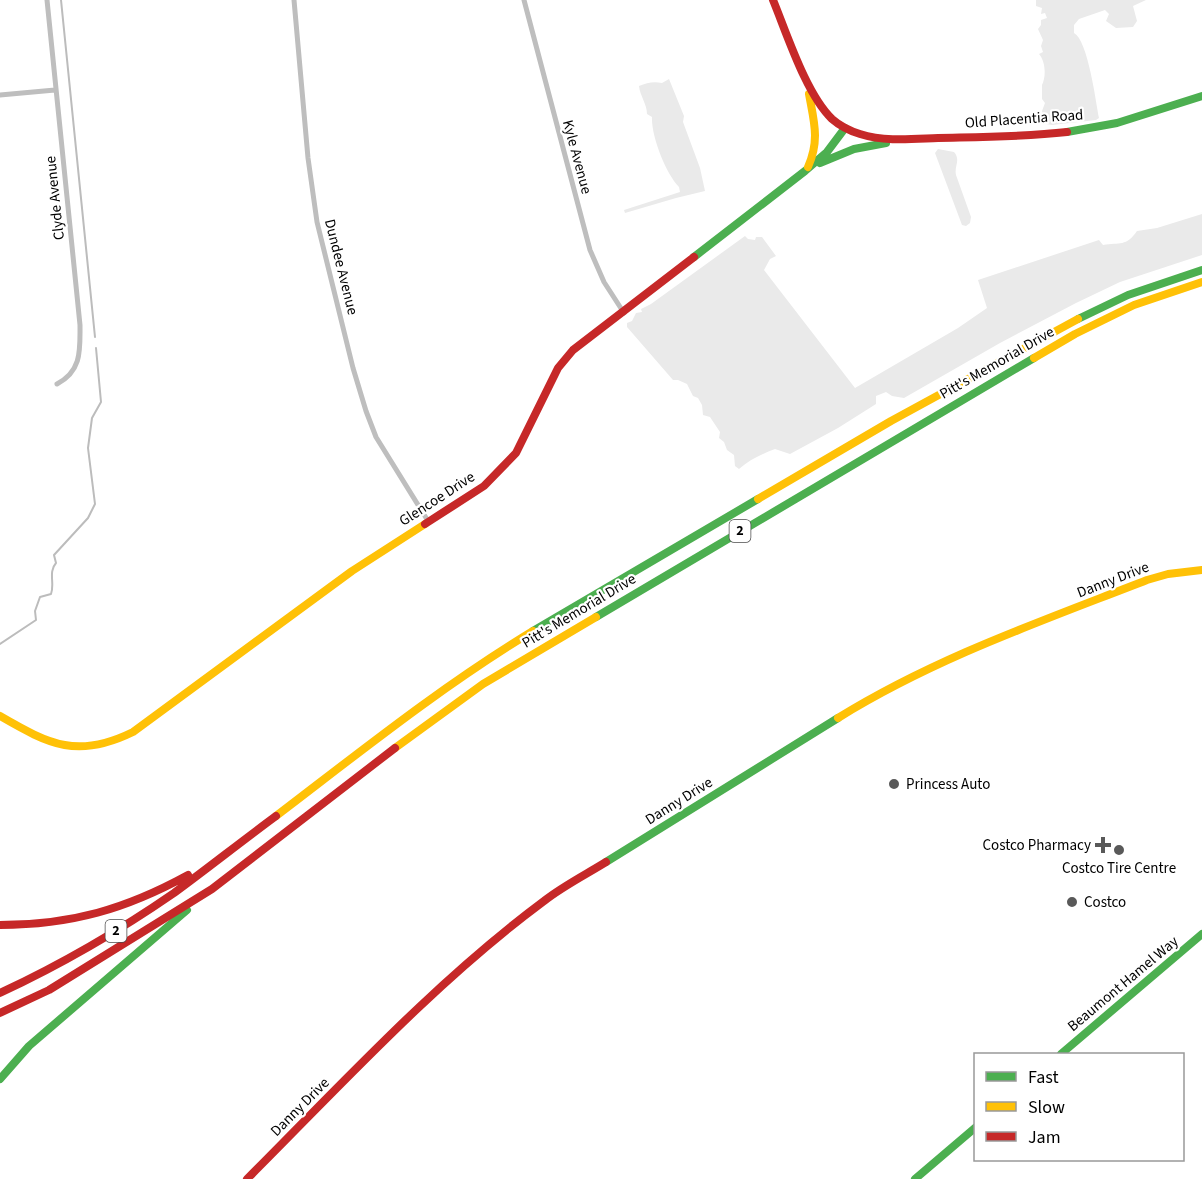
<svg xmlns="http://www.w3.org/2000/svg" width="1202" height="1179" viewBox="0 0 1202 1179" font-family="'Source Sans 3',sans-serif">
<rect width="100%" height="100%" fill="#fff"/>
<path fill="#eaeaea" d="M1036,0h110l-13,6 4,15 -4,6 -17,1 -10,-7 3,-7 -4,-4 -26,9 -5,6v8c14,7 22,70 25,85l-3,2 -44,5 -6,-1 1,-5 -3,1 -2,-9 3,-8 -3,-4v-14c4,-8 4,-23 -3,-31l4,-2 -2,-6 2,-6 -5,-11 3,-4v-5l6,-2 -2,-5 -4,1 1,-6 -6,-2z
M669,79l15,37 -1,6 17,46 5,23 -29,7 -51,15 -1,-3 56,-18 -1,-5c-13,-13 -28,-51 -27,-70l-5,-3c0,-10 -7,-18 -8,-28 8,-3 14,-5 23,-3z
M938,149l16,3c7,8 0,14 2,23l15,42 -1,6 -4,3 -4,-1 -27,-72z
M1202,214v41l-82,27 -44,21 -76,40 -96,55 -12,-2 -6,-4 -10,4v8l-38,24 -48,26 -15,-5c-13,5 -26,11 -36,20l-4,-3 -1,-11 -7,-5 -3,-8 -5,-4 1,-6 -10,-15 -7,-2 -1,-10 -4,-7 -5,-2 -6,-12 -9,-4h-5l-46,-53v-4l5,-2 4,-8 6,-1 -1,-3 10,-5 94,-68 3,3 7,1 1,-3h6l14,19 -6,3 -6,11 91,118 103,-60 29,-20 -9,-28 121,-40 4,5c17,-3 23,2 34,-14l20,-3z"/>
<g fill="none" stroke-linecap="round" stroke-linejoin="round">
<path stroke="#bcbcbc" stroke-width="2" d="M61,0l34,337
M0,644l36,-24 -1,-9 5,-14 11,-3c4,-10 -3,-22 5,-31l-2,-8 34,-37 7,-14 -7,-56 4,-30 9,-16 -5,-54"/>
<path stroke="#bebebe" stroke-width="5" d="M47,0l33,325c0,25 2,46 -23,59
M294,0l14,158 9,64 36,146 13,43 10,26 52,84
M524,0l66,250 14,32 20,31
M0,95l55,-5"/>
<path stroke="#4caf50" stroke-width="8" d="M1067,132l50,-9 85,-27
M820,163l34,-14 32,-6
M694,257l111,-86 22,-19 18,-24
M1078,319l50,-24 74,-25
M596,617l438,-259
M533,631l225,-132
M606,862l232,-144
M1061,1054l141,-120
M0,1079l29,-33 158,-136
M915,1179l61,-52"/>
<path stroke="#ffc107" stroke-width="8" d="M808,167c12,-27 6,-45 1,-73
M1034,358l41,-24 59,-29 68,-23
M758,499l133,-78 187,-102
M0,716c50,29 78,43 133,16l219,-161 73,-47
M838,718c97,-60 204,-97 309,-138l21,-6 34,-4
M395,748l88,-64 113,-67
M276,816c84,-64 166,-130 257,-185"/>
<path stroke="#c62828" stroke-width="8" d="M773,0c14,34 33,94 59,119 8,7 18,12 28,15 25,8 52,5 78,4 43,-1 86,-1 129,-6
M425,524l59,-38 32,-33 42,-85 15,-18 121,-93
M0,925c71,0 126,-16 188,-50
M0,993c60,-28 119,-62 174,-100 34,-25 68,-52 102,-77
M0,1013l49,-23 163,-101 183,-141
M247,1179c96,-96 188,-197 297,-278 19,-15 41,-26 62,-39"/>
</g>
<g fill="#595959" stroke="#fff" stroke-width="2">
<circle cx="894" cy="784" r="6"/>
<path d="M1100 836h6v6h6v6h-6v6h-6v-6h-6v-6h6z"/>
<circle cx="1119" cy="850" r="6"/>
<circle cx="1072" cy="902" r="6"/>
</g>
<g text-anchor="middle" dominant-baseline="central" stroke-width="4.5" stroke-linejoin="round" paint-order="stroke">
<g fill="#fff" stroke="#4c4c4c" stroke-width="1.5">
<rect x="729.5" y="520" width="21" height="22" rx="4.5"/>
<rect x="105.5" y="920" width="21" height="22" rx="4.5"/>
</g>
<g font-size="14" font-weight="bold" fill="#000">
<text x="740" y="531">2</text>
<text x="116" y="931">2</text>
</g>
<g font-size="15" fill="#000" stroke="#fff">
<text transform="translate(1024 119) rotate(-4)">Old Placentia Road</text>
<text transform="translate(577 157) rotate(75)">Kyle Avenue</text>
<text transform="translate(55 198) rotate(-96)">Clyde Avenue</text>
<text transform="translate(341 267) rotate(76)">Dundee Avenue</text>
<text transform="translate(997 363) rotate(-30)">Pitt's Memorial Drive</text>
<text transform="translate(437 499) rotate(-33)">Glencoe Drive</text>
<text transform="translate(1113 580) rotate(-21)">Danny Drive</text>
<text transform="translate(579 611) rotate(-31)">Pitt's Memorial Drive</text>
<text transform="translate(679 801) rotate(-32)">Danny Drive</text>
<text transform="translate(1123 984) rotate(-40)">Beaumont Hamel Way</text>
<text transform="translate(300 1107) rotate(-45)">Danny Drive</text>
</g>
<g font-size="15" fill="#000" stroke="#fff" text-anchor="start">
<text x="906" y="784">Princess Auto</text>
<text x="1091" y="845" text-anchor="end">Costco Pharmacy</text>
<text x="1119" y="868" text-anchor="middle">Costco Tire Centre</text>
<text x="1084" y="902">Costco</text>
</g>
</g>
<rect x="974" y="1053" width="210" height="108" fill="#ffffff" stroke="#999999" stroke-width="1.5"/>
<rect x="986" y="1072" width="30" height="9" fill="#4caf50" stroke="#999999" stroke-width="1.5"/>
<text x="1028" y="1083" font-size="18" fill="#000000">Fast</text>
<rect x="986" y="1102" width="30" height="9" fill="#ffc107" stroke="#999999" stroke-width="1.5"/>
<text x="1028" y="1113" font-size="18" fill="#000000">Slow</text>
<rect x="986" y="1132" width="30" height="9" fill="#c62828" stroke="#999999" stroke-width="1.5"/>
<text x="1028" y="1143" font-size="18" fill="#000000">Jam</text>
</svg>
